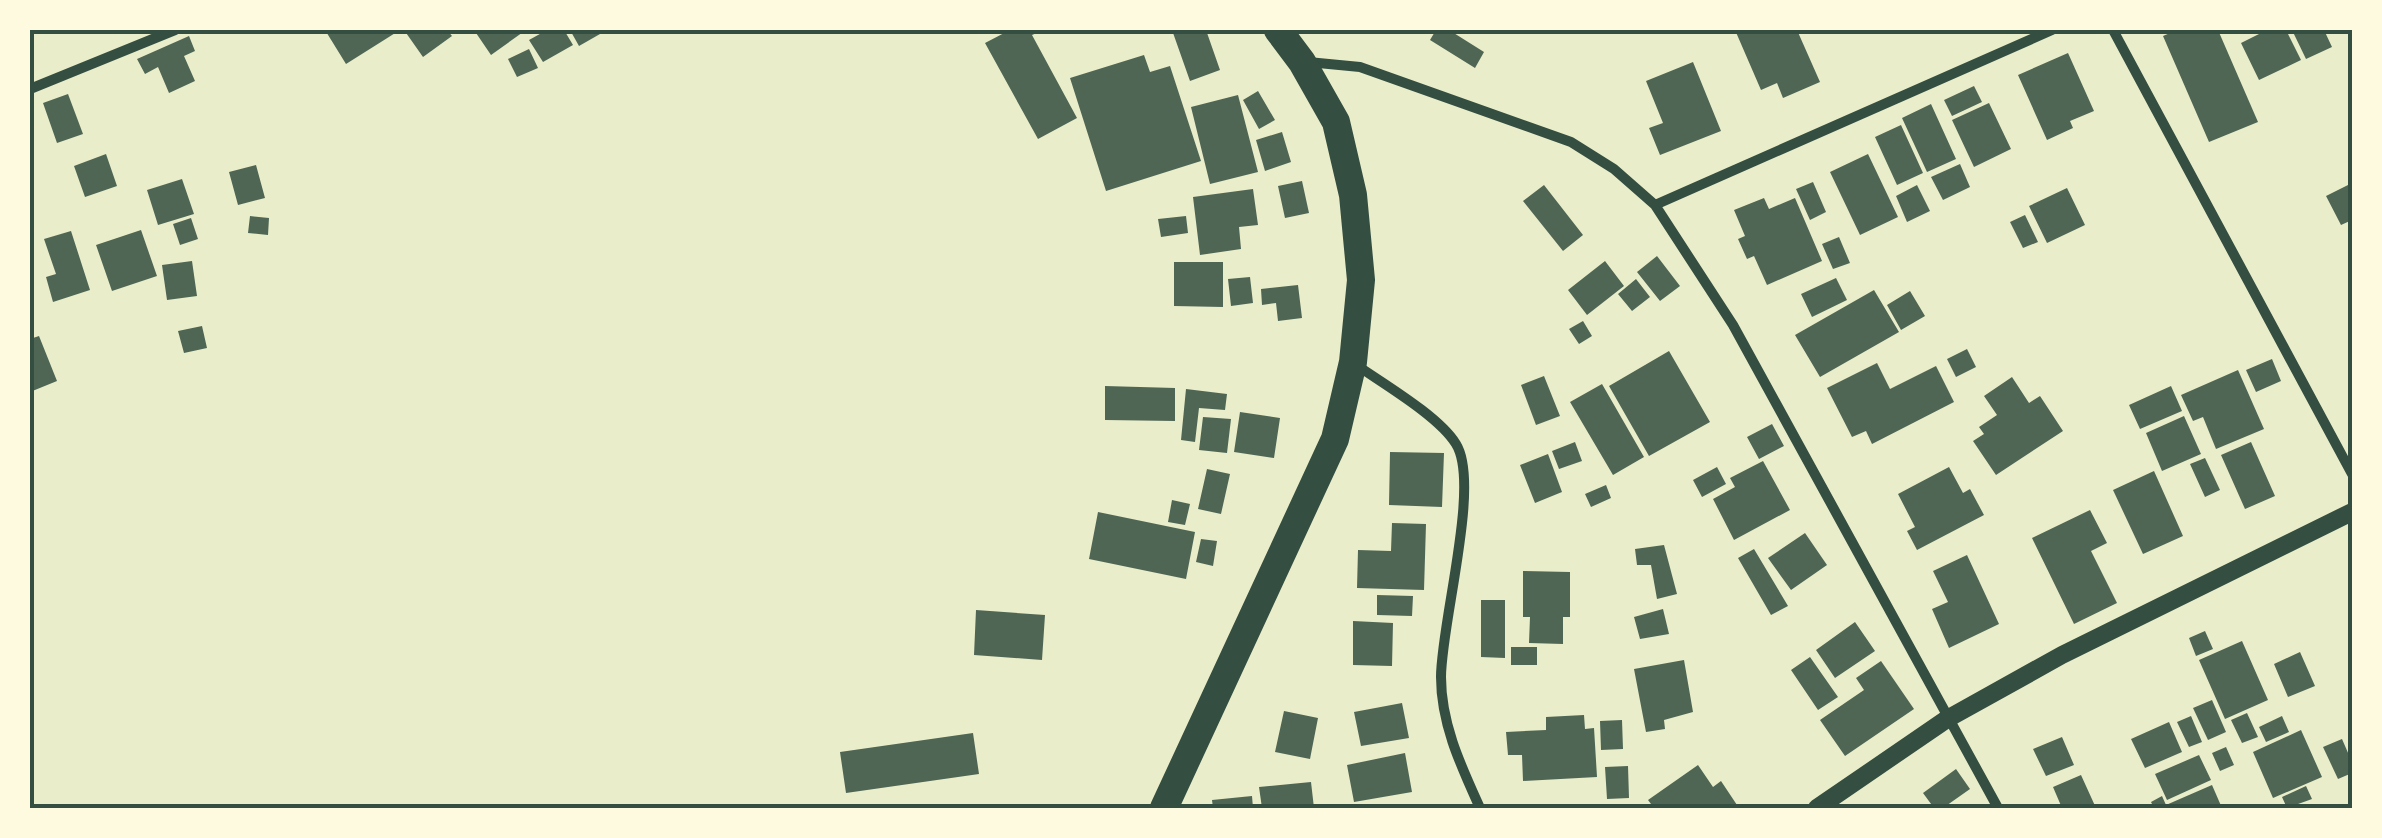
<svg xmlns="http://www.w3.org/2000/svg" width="2382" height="838" viewBox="0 0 2382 838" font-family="'Varela Round',sans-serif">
<rect width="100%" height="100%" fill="#e9edc9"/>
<path fill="#4f6655" d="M325,30h75l-54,34z
M404,30h43l5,6 -29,21z
M474,30h52l-35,25z
M547,30h17l9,15 -30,17 -14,-22z
M570,30h28l2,4 -21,12z
M1010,30h34l-12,5 45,83 -39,21 -53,-96z
M1172,30h34l14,40 -30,11z
M1436,30h13l35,22 -9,16 -45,-28z
M1735,30h62l23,52 -37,16 -6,-15 -16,7z
M2177,30h41l40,92 -49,20 -46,-106z
M2267,30h19l15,30 -42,20 -18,-37z
M2292,30h32l8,17 -26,12z
M189,36l6,15 -11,5 11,25 -26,12 -11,-26 -13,7 -8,-15z
M529,49l9,19 -21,9 -9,-18z
M2068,53l26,58 -24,10 3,7 -26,12 -29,-65z
M1144,55l6,17 20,-6 31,95 -95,30 -36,-113z
M1693,62l28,69 -61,24 -11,-27 14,-5 -17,-42z
M1974,86l8,16 -30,14 -8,-16z
M1258,91l17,29 -16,9 -16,-29z
M68,94l15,40 -26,9 -14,-40z
M1238,95l20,77 -48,12 -19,-77z
M1989,103l22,46 -37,18 -22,-47z
M1931,104l25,55 -29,13 -25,-54z
M1901,125l22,48 -26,12 -22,-48z
M1282,132l9,30 -26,9 -9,-31z
M106,154l11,32 -32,11 -11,-31z
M1868,154l30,63 -38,18 -30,-63z
M1960,164l10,23 -27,13 -12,-23z
M256,165l9,33 -27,7 -9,-33z
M182,179l12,35 -36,11 -11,-35z
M1302,181l7,32 -24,5 -7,-32z
M1813,182l13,30 -16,8 -14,-31z
M2352,183v37l-11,5 -15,-29z
M1544,185l39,50 -20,16 -40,-50z
M1917,185l13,26 -23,11 -11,-26z
M2067,188l18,37 -38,18 -18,-37z
M1253,189l5,36 -19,2 2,22 -41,6 -7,-58z
M1764,198l5,11 26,-11 27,63 -55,24 -13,-29 -7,3 -9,-20 7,-3 -11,-26z
M2025,215l13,27 -15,6 -13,-26z
M250,216l19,2 -1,17 -20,-2z
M1186,216l2,17 -27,4 -3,-18z
M191,218l7,21 -18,6 -7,-21z
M141,230l16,46 -45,15 -16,-46z
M71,231l19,59 -37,12 -7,-25 10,-3 -12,-35z
M1839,237l11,26 -17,6 -11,-25z
M1657,256l23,30 -20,15 -23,-29z
M192,261l5,35 -30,4 -5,-35z
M1605,261l19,25 -37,29 -19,-25z
M1174,262h49v45l-49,-1z
M1250,277l3,26 -22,3 -3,-27z
M1836,278l11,22 -35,17 -11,-23z
M1636,279l14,18 -18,14 -14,-17z
M1298,285l4,33 -24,3 -2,-18 -14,2 -1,-16z
M1874,290l25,42 -79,45 -25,-42z
M1910,291l15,25 -24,14 -14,-25z
M1583,321l9,15 -13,8 -10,-15z
M202,326l5,22 -23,5 -6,-22z
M39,336l18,45 -27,11v-53z
M1967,349l9,18 -20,10 -9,-18z
M1669,351l41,71 -61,34 -40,-70z
M2272,359l9,22 -25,11 -10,-22z
M1877,363l13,26 46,-23 18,36 -82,42 -6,-13 -14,6 -25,-49z
M2238,370l26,59 -48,20 -13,-32 -10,4 -12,-26z
M1544,376l16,40 -24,9 -15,-40z
M2012,377l17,26 11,-7 23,35 -67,44 -23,-34 11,-7 -5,-7 18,-12 -13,-19z
M1602,384l42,73 -31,18 -43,-73z
M1105,386l70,2v33l-70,-1z
M2171,386l11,25 -42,18 -11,-24z
M1186,389l41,5 -2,16 -26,-2 -4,34 -14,-2z
M1240,412l40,6 -6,40 -40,-6z
M2184,416l17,38 -39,17 -16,-38z
M1203,417l28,2 -4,34 -28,-3z
M1772,424l12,22 -25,13 -12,-22z
M1575,442l7,19 -23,8 -7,-18z
M2251,442l24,54 -30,13 -24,-54z
M1390,452l54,1 -2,54 -53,-2z
M1548,454l14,38 -27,11 -15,-38z
M2205,458l15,32 -15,7 -15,-33z
M1763,461l27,49 -56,30 -21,-41 22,-12 -5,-9z
M1717,467l9,17 -24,13 -9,-17z
M1949,467l14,26 7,-4 14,26 -67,35 -10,-19 8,-4 -17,-33z
M1207,469l23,5 -9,40 -23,-5z
M2154,471l29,65 -40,18 -30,-64z
M1606,485l5,13 -20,9 -6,-13z
M1172,500l18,4 -5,21 -17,-3z
M2090,510l17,33 -16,8 26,52 -43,21 -42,-86z
M1098,512l97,20 -9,47 -97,-20z
M1392,523l34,1 -2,66 -67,-2 1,-38 33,1z
M1805,533l22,32 -36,25 -23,-32z
M1201,539l16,2 -4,25 -17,-4z
M1664,545l13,49 -20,5 -6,-34h-14l-2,-16z
M1754,549l34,57 -17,9 -33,-57z
M1967,555l32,69 -50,24 -17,-39 16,-7 -15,-31z
M1523,571l47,1v45h-7v27l-34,-1 1,-26h-7z
M1377,595l36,1 -1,20 -35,-1z
M1481,600h24v58l-24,-1z
M1663,609l6,25 -29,5 -6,-22z
M976,610l69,5 -3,45 -68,-5z
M1353,621l40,2 -1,43 -39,-1z
M1855,622l20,29 -40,27 -19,-28z
M2205,631l8,18 -17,7 -7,-18z
M2242,641l26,59 -43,19 -26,-59z
M1511,647h26v18h-26z
M2300,652l15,34 -27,11 -14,-33z
M1810,657l28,40 -20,13 -27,-40z
M1684,660l9,52 -29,8 1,9 -19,3 -12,-63z
M1881,661l33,48 -69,47 -25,-36 44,-30 -8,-12z
M2212,700l14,32 -18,8 -15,-32z
M1402,703l7,35 -48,8 -7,-34z
M1284,711l34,7 -8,41 -35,-7z
M2247,713l11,24 -16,6 -11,-23z
M1584,715l1,14 9,-1 3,49 -74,4 -1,-26h-14l-2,-23 40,-2v-13z
M2191,716l11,26 -13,5 -12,-25z
M2282,716l7,16 -23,10 -7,-15z
M1622,720l1,29 -22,1 -1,-29z
M2169,722l13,30 -37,16 -14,-29z
M2301,730l21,47 -49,21 -20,-46z
M973,733l6,41 -133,19 -6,-41z
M2062,737l12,28 -28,11 -13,-27z
M2342,739l10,23v11l-14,6 -15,-32z
M2226,747l8,18 -14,6 -8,-18z
M1405,753l7,39 -58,10 -7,-37z
M2199,755l12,25 -44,20 -12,-26z
M1698,765l15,22 8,-6 18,27h-85l-6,-8z
M1628,766l1,32 -22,1 -2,-32z
M1956,769l14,20 -27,19h-9l-11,-15z
M2081,775l15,33h-34l-9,-21z
M1311,782l3,26h-52l-3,-21z
M2212,785l10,23h-68l-3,-6 11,-6 4,9z
M2306,786l6,13 -25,9 -5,-11z
M1252,796l1,12h-40l-1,-8z"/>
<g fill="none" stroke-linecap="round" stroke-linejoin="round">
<path stroke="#344e41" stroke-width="10" d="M2113,30l239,444
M1308,62l52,5 211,75 43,27 41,36 78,120 265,483
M30,89l145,-59
M1655,205l397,-175
M1355,364c27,19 84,52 101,80 25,40 -15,179 -15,233 0,47 20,89 39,131"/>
<path stroke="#344e41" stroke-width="18" d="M1817,808l130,-89 115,-64 290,-143"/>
<path stroke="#344e41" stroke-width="28" d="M1164,808l171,-369 18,-77 8,-82 -8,-85 -17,-73 -34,-60 -24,-32"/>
</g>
<rect width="2382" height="838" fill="none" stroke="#fefae0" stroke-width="65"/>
<rect x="32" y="32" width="2318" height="774" fill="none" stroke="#344e41" stroke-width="4"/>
</svg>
